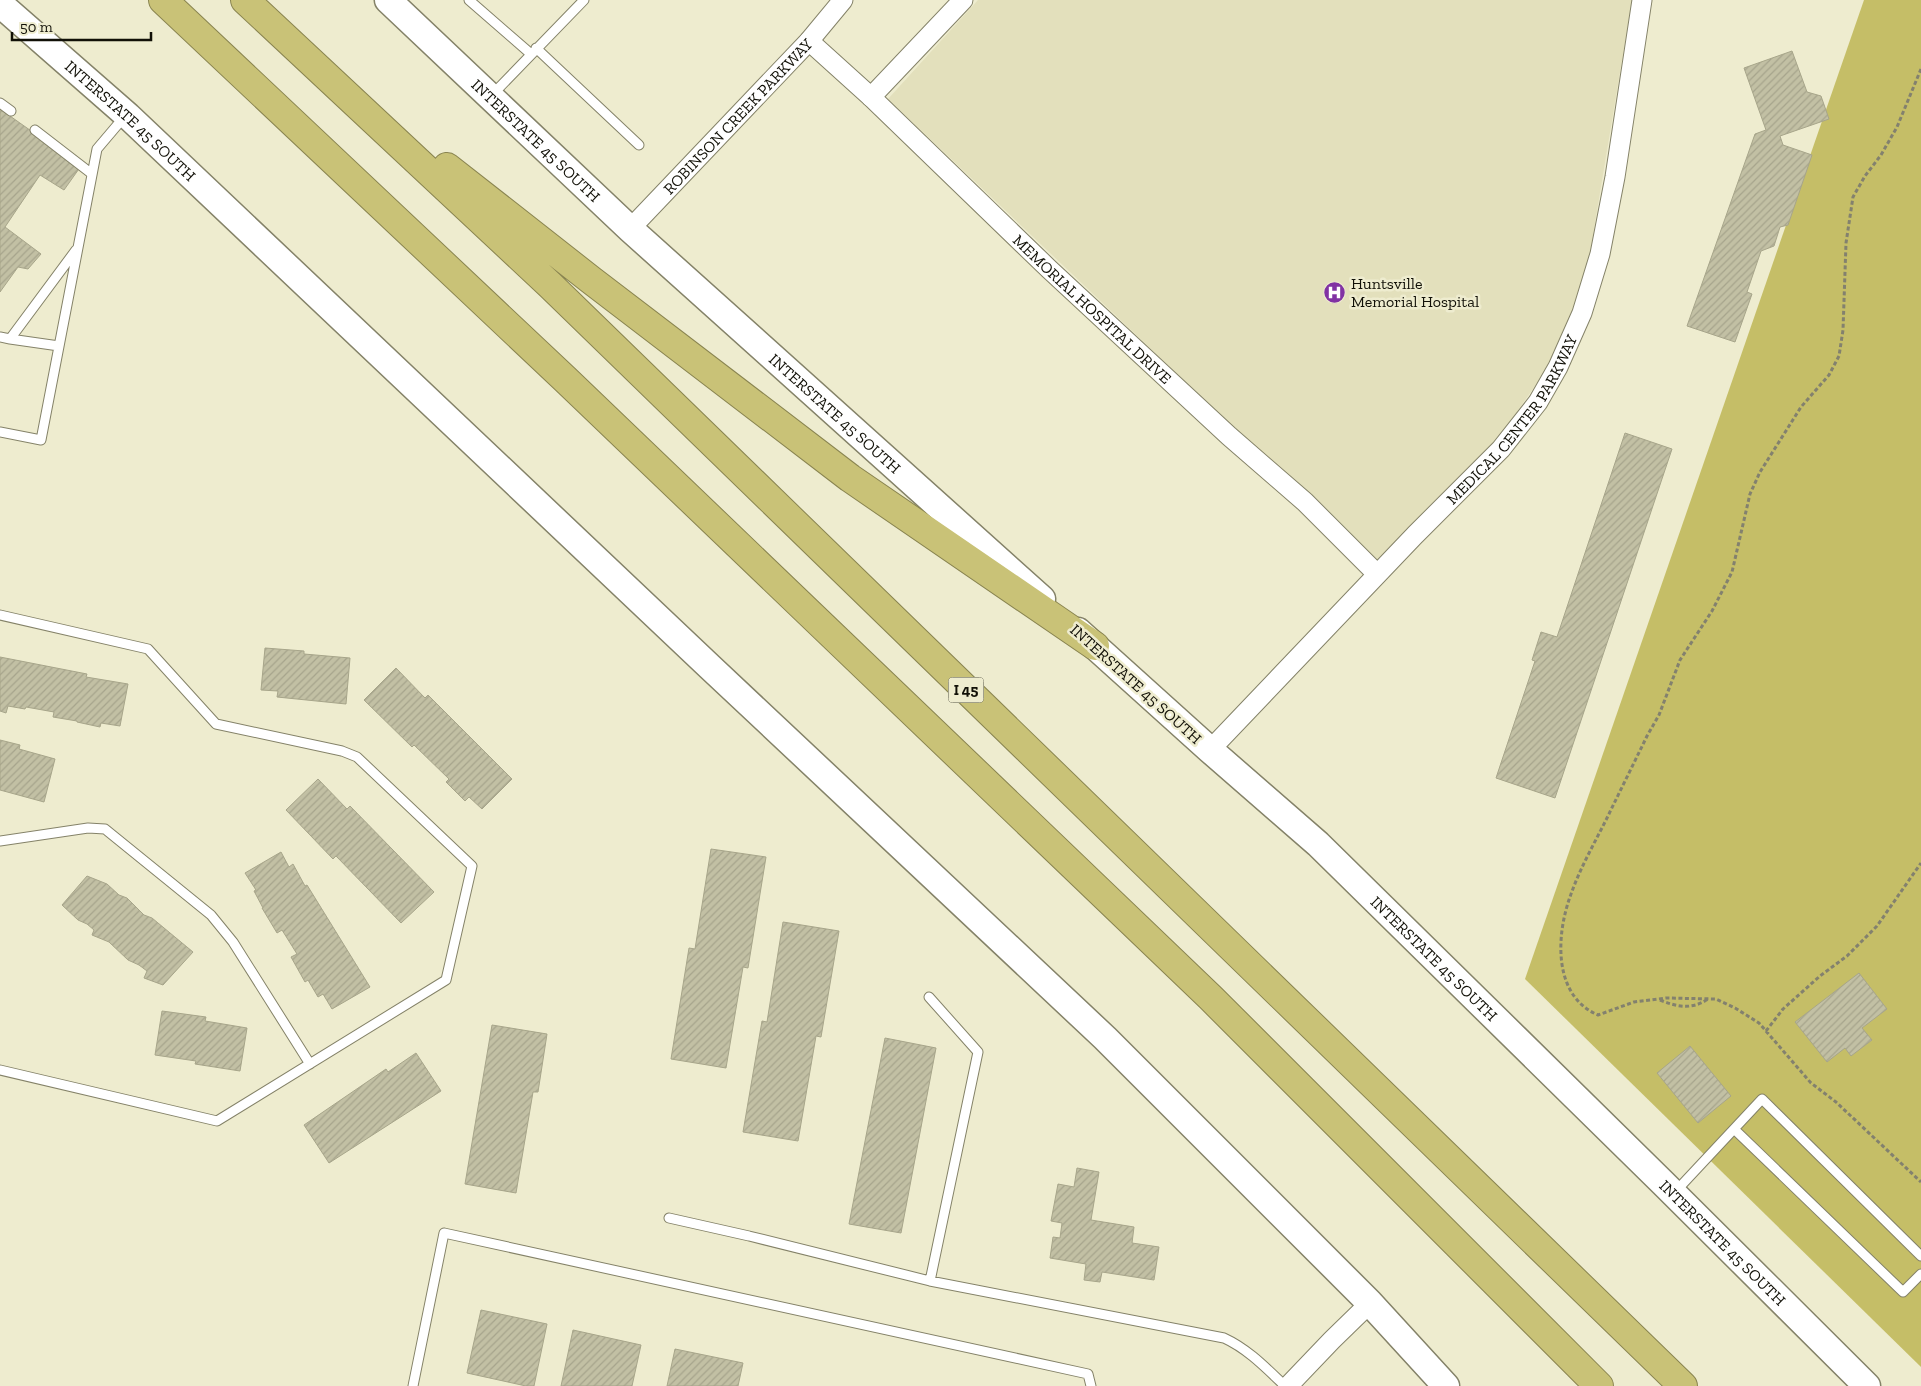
<svg xmlns="http://www.w3.org/2000/svg" width="1921" height="1386" viewBox="0 0 1921 1386" font-family="'Zilla Slab',serif">
<defs>
<pattern id="building-hatch" width="6" height="6" patternUnits="userSpaceOnUse" patternTransform="scale(1.25)"><rect width="6" height="6" fill="#c2c0a4"/><path d="M-1 1l2-2M0 6l6-6M5 7l2-2" fill="none" stroke="#a6a48c"/></pattern>
</defs>
<rect width="100%" height="100%" fill="#eeeccf"/>
<path fill="#e3e0bc" d="M978,0h654l-45,271 -14,42 -25,54 -47,68 -126,127 -487,-463z"/>
<path fill="#c5be67" d="M1864,0h57v1367l-396,-388z"/>
<path fill="url(#building-hatch)" stroke="#a7a58a" d="M1792,51l15,41 14,4 8,23 -49,17 3,9 29,10 -24,70 -8,2 -6,19 -13,5 -14,41 5,2 -17,48 -48,-16 68,-192 11,-4 -22,-62z
M0,109l81,57 -17,24 -24,-15 -35,52 36,27 -13,15 -10,-2 -18,25z
M1625,433l47,16 -117,349 -59,-20 39,-117 -3,-1 9,-28 16,5z
M265,648l39,3v3l46,4 -4,46 -69,-7 1,-6 -17,-1z
M0,657l87,17 -1,3 42,7 -8,42 -19,-3 -1,4 -23,-5v-1l-24,-4 1,-5 -28,-5 -1,2 -17,-3 -2,7 -6,-2z
M396,668l29,30 3,-3 84,84 -30,30 -13,-12 -4,4 -19,-19 3,-3 -35,-34 -2,2 -48,-47z
M0,740l20,5 -1,4 36,10 -11,43 -44,-12z
M318,779l29,30 3,-3 84,86 -33,31 -65,-67 -3,3 -47,-49z
M711,849l55,8 -18,111 -5,-1 -17,101 -55,-9 18,-111 6,1z
M281,852l8,15 4,-3 12,22 2,-1 63,102 -38,22 -9,-15 -5,3 -10,-17 -3,2 -14,-25 6,-3 -15,-24 -5,3 -15,-25h1l-9,-17 2,-1 -11,-17z
M87,876l20,8 12,11 8,3 17,17 8,3 41,34 -30,33 -19,-7 3,-7 -8,-6 -11,-5 -19,-18 -17,-7 2,-5 -7,-6 -9,-4 -16,-15z
M783,922l56,9 -18,106 -5,-1 -18,105 -55,-9 19,-111 5,1z
M1859,973l28,36 -25,19 10,12 -21,16 -6,-8 -18,14 -32,-40z
M162,1011l44,6 -1,4 42,7 -7,43 -45,-7 1,-3 -41,-6z
M492,1025l55,9 -9,58h-5l-17,101 -51,-9z
M885,1038l51,10 -35,185 -52,-9z
M1690,1046l41,50 -33,27 -41,-50z
M416,1053l25,38 -112,72 -25,-38 82,-56 2,3z
M1077,1168l22,4 -8,48 43,7 -2,16 27,4 -5,33 -52,-8 -2,10 -16,-2 2,-16 -36,-6 3,-21 7,1 2,-15 -11,-2 7,-37 16,3z
M481,1310l66,14 -13,62h-8l-59,-13z
M573,1330l68,15 -9,41h-71z
M675,1349l68,14 -5,23h-71z"/>
<g fill="none" stroke-linecap="round" stroke-linejoin="round">
<defs>
<path id="service" d="M469,0l62,54
M536,48l103,97
M492,95l92,-95
M0,103l11,8
M35,130l57,44
M0,337l10,2 66,-89
M10,339l49,7
M0,432l41,8 56,-291 28,-33
M0,615l148,34 68,75 126,27 15,6 115,109 -26,114 -229,141 -217,-51
M0,841l88,-13 17,1 106,86 22,27 77,122
M929,997l49,55 -48,229
M1734,1129l169,163 18,-18
M1676,1191l86,-92 159,157
M669,1218l80,18 181,45 294,57c24,11 42,30 61,48
M413,1386l31,-153 644,141 3,12"/>
<g id="minor">
<path id="s1" d="M809,41l62,56 178,172 180,167 76,66 72,72"/>
<path d="M871,97l92,-97"/>
<path id="s2" d="M630,229l179,-188 34,-41"/>
<path id="s3" d="M1210,750l205,-215 86,-86 37,-47 20,-35 24,-54 18,-59 15,-77 27,-177"/>
<path d="M1288,1386l44,-46 38,-37"/>
</g>
<g id="secondary">
<path id="s4" d="M388,0l242,229 412,370"/>
<path id="s5" d="M0,4l128,112 582,551 395,371 265,265 76,83"/>
<path id="s6" d="M1078,631l132,119 108,94 345,339 204,203"/>
</g>
<path id="motorway" d="M163,0l402,379 646,619 388,388
M245,0l305,285 1133,1101
M447,167l144,113 259,198 245,168"/>
</defs>
<use href="#service" stroke="#848268" stroke-width="11"/>
<use href="#minor" stroke="#848268" stroke-width="21"/>
<use href="#secondary" stroke="#848268" stroke-width="29"/>
<use href="#motorway" stroke="#898450" stroke-width="30"/>
<path stroke="#83816e" stroke-width="3" stroke-dasharray="4 2.5" stroke-linecap="butt" d="M1921,69l-24,58 -16,28 -16,21 -12,21 -7,46 -3,87 -4,26 -10,19 -28,32 -41,65 -10,22 -18,78 -20,39 -32,49 -21,55 -12,21c-13,27 -27,55 -40,82 -13,26 -28,52 -37,79 -14,39 -17,99 28,118l36,-13 32,-4 50,1 19,9 24,15 52,60 25,19 85,80
M1660,1000c17,7 32,10 48,-1
M1766,1031l17,-22 37,-33 27,-20 30,-30 44,-63"/>
<use href="#service" stroke="#fff" stroke-width="9"/>
<use href="#minor" stroke="#fff" stroke-width="19"/>
<use href="#secondary" stroke="#fff" stroke-width="26"/>
<use href="#motorway" stroke="#c9c277" stroke-width="28"/>
</g>
<defs>
<symbol id="hospital-disc" viewBox="-11 -11 22 22"><circle r="9.5" fill="#8132a3" stroke="#eeeccf"/><path d="M-5-5h3v3.5h4V-5h3V5h-3V1.5h-4V5h-3Z" fill="#fff"/></symbol>
</defs>
<g fill-rule="evenodd">
<use href="#hospital-disc" x="1322" y="280" width="25" height="25"/>
</g>
<g text-anchor="middle" dominant-baseline="central" stroke-width="5" stroke-linejoin="round" paint-order="stroke">
<rect fill="#eeeccf" stroke="#535243" stroke-width="1" x="948.5" y="677.5" width="35" height="25" rx="4"/>
<g font-size="15" font-weight="bold" fill="#111007">
<text x="966" y="690">I 45</text>
</g>
<g font-size="16" fill="#111007" stroke="#eeeccf">
<text stroke="none"><textPath href="#s2" startOffset="156">ROBINSON CREEK PARKWAY</textPath></text>
<text stroke="none"><textPath href="#s5" startOffset="175">INTERSTATE 45 SOUTH</textPath></text>
<text stroke="none"><textPath href="#s4" startOffset="204">INTERSTATE 45 SOUTH</textPath></text>
<text stroke="none"><textPath href="#s1" startOffset="390">MEMORIAL HOSPITAL DRIVE</textPath></text>
<text stroke="none"><textPath href="#s4" startOffset="609">INTERSTATE 45 SOUTH</textPath></text>
<text stroke="none"><textPath href="#s3" startOffset="449">MEDICAL CENTER PARKWAY</textPath></text>
<text transform="translate(1136 684) rotate(42)">INTERSTATE 45 SOUTH</text>
<text stroke="none"><textPath href="#s6" startOffset="484">INTERSTATE 45 SOUTH</textPath></text>
<text stroke="none"><textPath href="#s6" startOffset="889">INTERSTATE 45 SOUTH</textPath></text>
</g>
<g font-size="16" fill="#111007" stroke="#eeeccf" text-anchor="start">
<text x="1351" y="283">Huntsville<tspan x="1351" dy="18">Memorial Hospital</tspan></text>
</g>
</g>
<path d="M12 32v8h139v-8" fill="none" stroke="#111007" stroke-width="2.5"/>
<text x="20" y="32" font-size="15" fill="#111007" stroke="#eeeccf" stroke-width="4" paint-order="stroke">50 m</text>
</svg>
